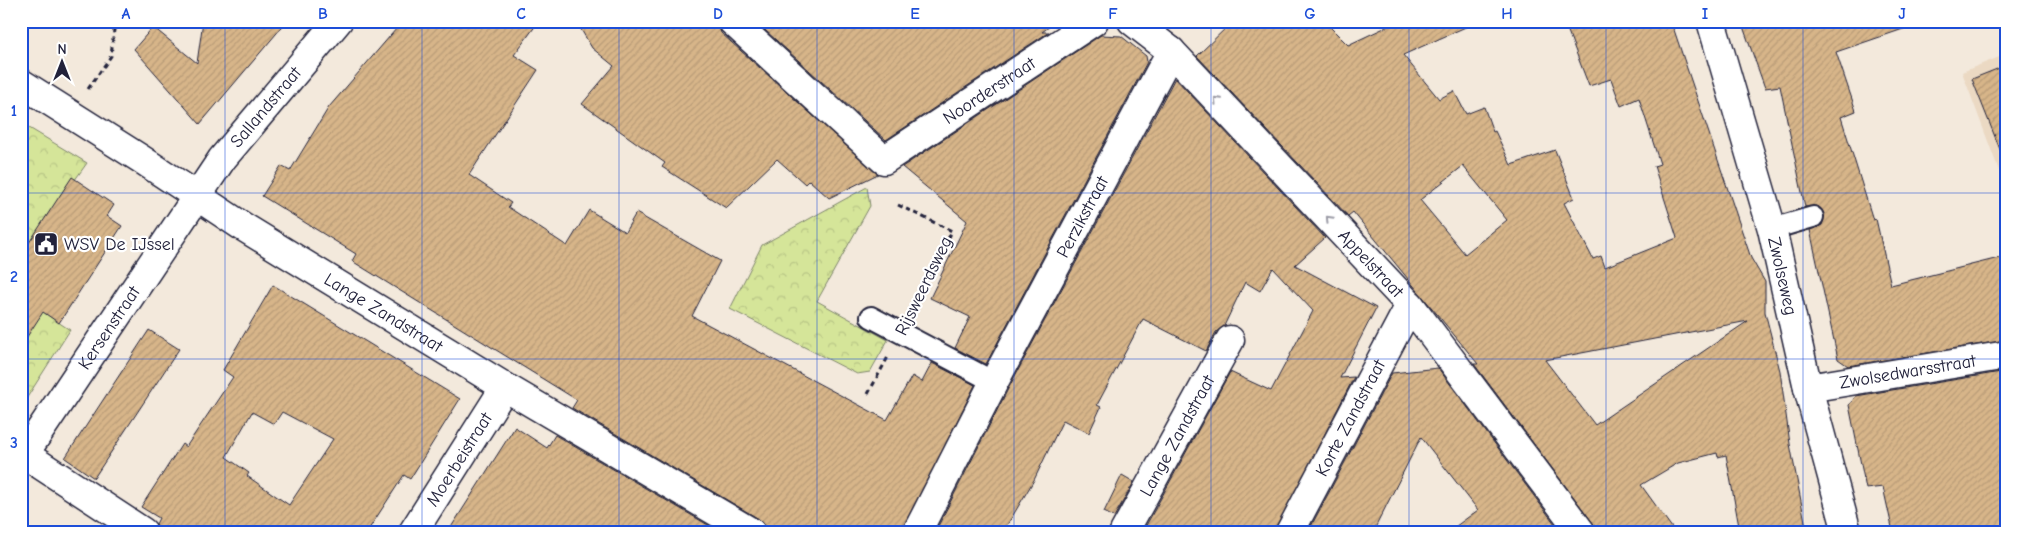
<svg xmlns="http://www.w3.org/2000/svg" width="2028" height="553" viewBox="0 0 2028 553" font-family="'Comic Neue',sans-serif">
<defs>
<pattern id="park-crowns" width="20" height="18" patternUnits="userSpaceOnUse" patternTransform="scale(1.25)"><rect width="20" height="18" fill="#d5e599"/><path d="M2 6a3 3 0 1 1 6 0M12 15a3 3 0 1 1 6 0" fill="none" stroke="#b7c485"/></pattern>
<pattern id="building-hatch" width="6" height="6" patternUnits="userSpaceOnUse" patternTransform="scale(1.25)"><rect width="6" height="6" fill="#d7b589"/><path d="M-1 1l2-2M0 6l6-6M5 7l2-2" fill="none" stroke="#b89b77"/></pattern>
</defs>
<rect width="100%" height="100%" fill="#f3e9dc"/>
<filter id="ink" filterUnits="userSpaceOnUse"><feTurbulence type="fractalNoise" baseFrequency=".02" numOctaves="2"/><feDisplacementMap in="SourceGraphic" scale="10" xChannelSelector="R" yChannelSelector="G"/><feConvolveMatrix kernelMatrix="1 2 1 2 8 2 1 2 1" color-interpolation-filters="sRGB"/></filter>
<g filter="url(#ink)">
<path fill="#ebd9c3" d="M2007,54v138l-45,-120z"/>
<path fill="url(#park-crowns)" stroke="#7c846a" d="M21,123l66,40 -66,92z
M867,187l3,19 -53,95 71,39 -18,32 -13,2 -127,-65 32,-64z
M43,312l27,18 -49,77v-93z"/>
<path fill="url(#building-hatch)" stroke="#22223b" fill-rule="evenodd" d="M203,21h84l-87,103 -66,-75 19,-22 44,36z
M403,21h136l-25,34 24,15 -69,105 42,28 -3,4 59,39 22,-36 36,22 11,-19 84,48 -28,55 195,104 25,-44 10,6 10,-19 43,22 -73,147h-135l-3,-8 -5,-5 -187,-111 5,-8 -225,-139 4,-7 -94,-58 19,-30 9,5 39,-64z
M576,21h141l4,12 157,141 -49,24 -20,-18 -4,4 -28,-25 -51,49 -64,-41 3,-4 -83,-59 32,-38 -22,-18z
M755,21h302l-15,11h7l-163,108z
M1233,21h91l24,24 51,-24h80l-76,34 36,44 15,-8 12,23 18,-7 9,25 2,-1 16,34 44,-15 19,48 -10,5 29,56 8,-3 4,11 72,-29 -23,-72 6,-2 -21,-66 -18,8 -10,-27 -22,7 -25,-65h107l80,237 14,24v30l15,59 10,73 17,88h-67l-14,-77 -8,2 -1,-4 -39,10 -37,22 34,47h-79l-3,-9 -119,-159h4l-125,-152 -5,4 -151,-160zM1463,166l44,54 -42,34 -45,-54zM1748,321l-153,104 -50,-65z
M1741,21h171v5l-76,26 20,59 -15,6 32,103 3,-1 15,66 116,-29v84l-159,26 -10,-7 -28,-129 12,-5 2,-11 -8,-8 -11,1 -25,-121 -15,2z
M1101,35l20,1 25,20 1,6 -161,302 -31,-16 15,-31 -40,-19 37,-77 -65,-54z
M2007,65v97h-2l-33,-83z
M1175,78l150,160 -30,27 81,43 -36,70 14,-1 -79,155 -132,-1 87,-159 41,19 42,-80 -40,-43 -13,23 -15,-9 -21,44 -8,6 -10,19 -63,-32 -46,86 4,2 -12,26 -26,-13 -29,60 -31,52h-68l73,-143z
M72,177l42,28 -7,11 15,10 -63,97 -16,-11 -22,34v-91z
M273,285l187,114 -50,80 -6,-4 -37,57h-209l-2,-8 3,-6 -18,-11 41,-63 4,3 47,-70 -10,-7zM252,412l22,12 8,-12 51,27 -44,66 -42,-29 2,-3 -23,-16z
M149,330l30,19 -85,129 -29,-20z
M1438,368l123,164h-113l30,-22 -57,-73 -48,95h-65l84,-159z
M2007,371v161h-114l-10,-45 -17,2 -17,-84 7,-9z
M515,427l32,21 8,-13 165,97h-272z
M1122,475l12,7 -20,35 -10,-5z"/>
<g fill="none" stroke-linecap="round" stroke-linejoin="round">
<defs>
<path id="service" d="M1772,229l41,-12
M871,317l123,65"/>
<g id="minor">
<path id="s1" d="M732,21l152,139 210,-139"/>
<path id="s2" d="M1132,21l39,30 239,254 171,227"/>
<path id="s3" d="M1711,21l61,208 36,159 39,144"/>
<path id="s4" d="M21,83l120,76 101,67 263,161 246,145"/>
<path id="s5" d="M1808,388l199,-33"/>
<path d="M24,454l119,78"/>
<path id="s6" d="M21,459l201,-300 116,-138"/>
<path id="s7" d="M413,532l92,-145"/>
<path id="s8" d="M917,532l77,-150 177,-331"/>
<path id="s9" d="M1124,532l106,-192"/>
<path id="s10" d="M1290,532l120,-227"/>
</g>
</defs>
<use href="#service" stroke="#22223b" stroke-width="24"/>
<use href="#minor" stroke="#22223b" stroke-width="31"/>
<path stroke="#22223b" stroke-width="3" stroke-dasharray="5 4" stroke-linecap="butt" d="M88,89l23,-33 4,-35
M898,205l54,26 -38,76
M868,394l20,-37"/>
<use href="#service" stroke="#fff" stroke-width="20"/>
<use href="#minor" stroke="#fff" stroke-width="28"/>
</g>
<defs><path id="oneway-chevron" d="M-2-3.5L2.5 0L-2 3.5" fill="none" stroke-width="1.6" stroke-linecap="round" stroke-linejoin="round" transform="scale(1.25)"/></defs>
<g stroke="#9c9ca7">
<use href="#oneway-chevron" transform="translate(1217 100) rotate(-133)"/>
<use href="#oneway-chevron" transform="translate(1329 219) rotate(-133)"/>
</g>
</g>
<path fill="none" stroke="#1d4ed8" stroke-width="1" stroke-opacity="0.55" d="M225,21v511M422,21v511M619,21v511M817,21v511M1014,21v511M1211,21v511M1409,21v511M1606,21v511M1803,21v511M21,193h1986M21,359h1986"/>
<defs>
<symbol id="civic-square" viewBox="-11 -11 22 22"><rect x="-9" y="-9" width="18" height="18" rx="4" fill="#22223b" stroke="#fff"/><path d="M-.6-6.5H3V-4.5H.6V-3L4-1V1h2V6H-6V1h2V-1L-.6-3ZM-1.2 2.5V6h2.4V2.5Z" fill="#fff"/></symbol>
</defs>
<g fill-rule="evenodd">
<use href="#civic-square" x="32" y="230" width="28" height="28"/>
</g>
<g text-anchor="middle" dominant-baseline="central" stroke-width="4.5" stroke-linejoin="round" paint-order="stroke">
<g font-size="18" fill="#22223b" stroke="#fff">
<text stroke="none"><textPath href="#s1" startOffset="332">Noorderstraat</textPath></text>
<text stroke="none"><textPath href="#s6" startOffset="429">Sallandstraat</textPath></text>
<text stroke="none"><textPath href="#s8" startOffset="356">Perzikstraat</textPath></text>
<text stroke="none"><textPath href="#s2" startOffset="341">Appelstraat</textPath></text>
<text stroke="none"><textPath href="#s3" startOffset="265">Zwolseweg</textPath></text>
<text transform="translate(924 286) rotate(-64)">Rijsweerdsweg</text>
<text stroke="none"><textPath href="#s4" startOffset="429">Lange Zandstraat</textPath></text>
<text stroke="none"><textPath href="#s6" startOffset="158">Kersenstraat</textPath></text>
<text stroke="none"><textPath href="#s5" startOffset="101">Zwolsedwarsstraat</textPath></text>
<text stroke="none"><textPath href="#s10" startOffset="129">Korte Zandstraat</textPath></text>
<text stroke="none"><textPath href="#s9" startOffset="110">Lange Zandstraat</textPath></text>
<text stroke="none"><textPath href="#s7" startOffset="86">Moerbeistraat</textPath></text>
</g>
<g font-size="18" fill="#22223b" stroke="#fff" text-anchor="start">
<text x="64" y="244">WSV De IJssel</text>
</g>
</g>
<rect width="2028" height="553" fill="none" stroke="#fff" stroke-width="55"/>
<g transform="translate(62 62)" stroke="#ffffff" stroke-width="4" paint-order="stroke">
<path d="M0-4L9 19L0 12L-9 19Z" fill="#22223b"/>
<text y="-8" font-size="14" font-weight="bold" text-anchor="middle" fill="#22223b">N</text>
</g>
<rect x="28" y="28" width="1972" height="498" fill="none" stroke="#1d4ed8" stroke-width="2"/>
<g font-size="16" text-anchor="middle" font-weight="bold" fill="#1d4ed8">
<text x="126" y="19">A</text>
<text x="323" y="19">B</text>
<text x="521" y="19">C</text>
<text x="718" y="19">D</text>
<text x="915" y="19">E</text>
<text x="1113" y="19">F</text>
<text x="1310" y="19">G</text>
<text x="1507" y="19">H</text>
<text x="1705" y="19">I</text>
<text x="1902" y="19">J</text>
<text x="14" y="116">1</text>
<text x="14" y="282">2</text>
<text x="14" y="448">3</text>
</g>
</svg>
